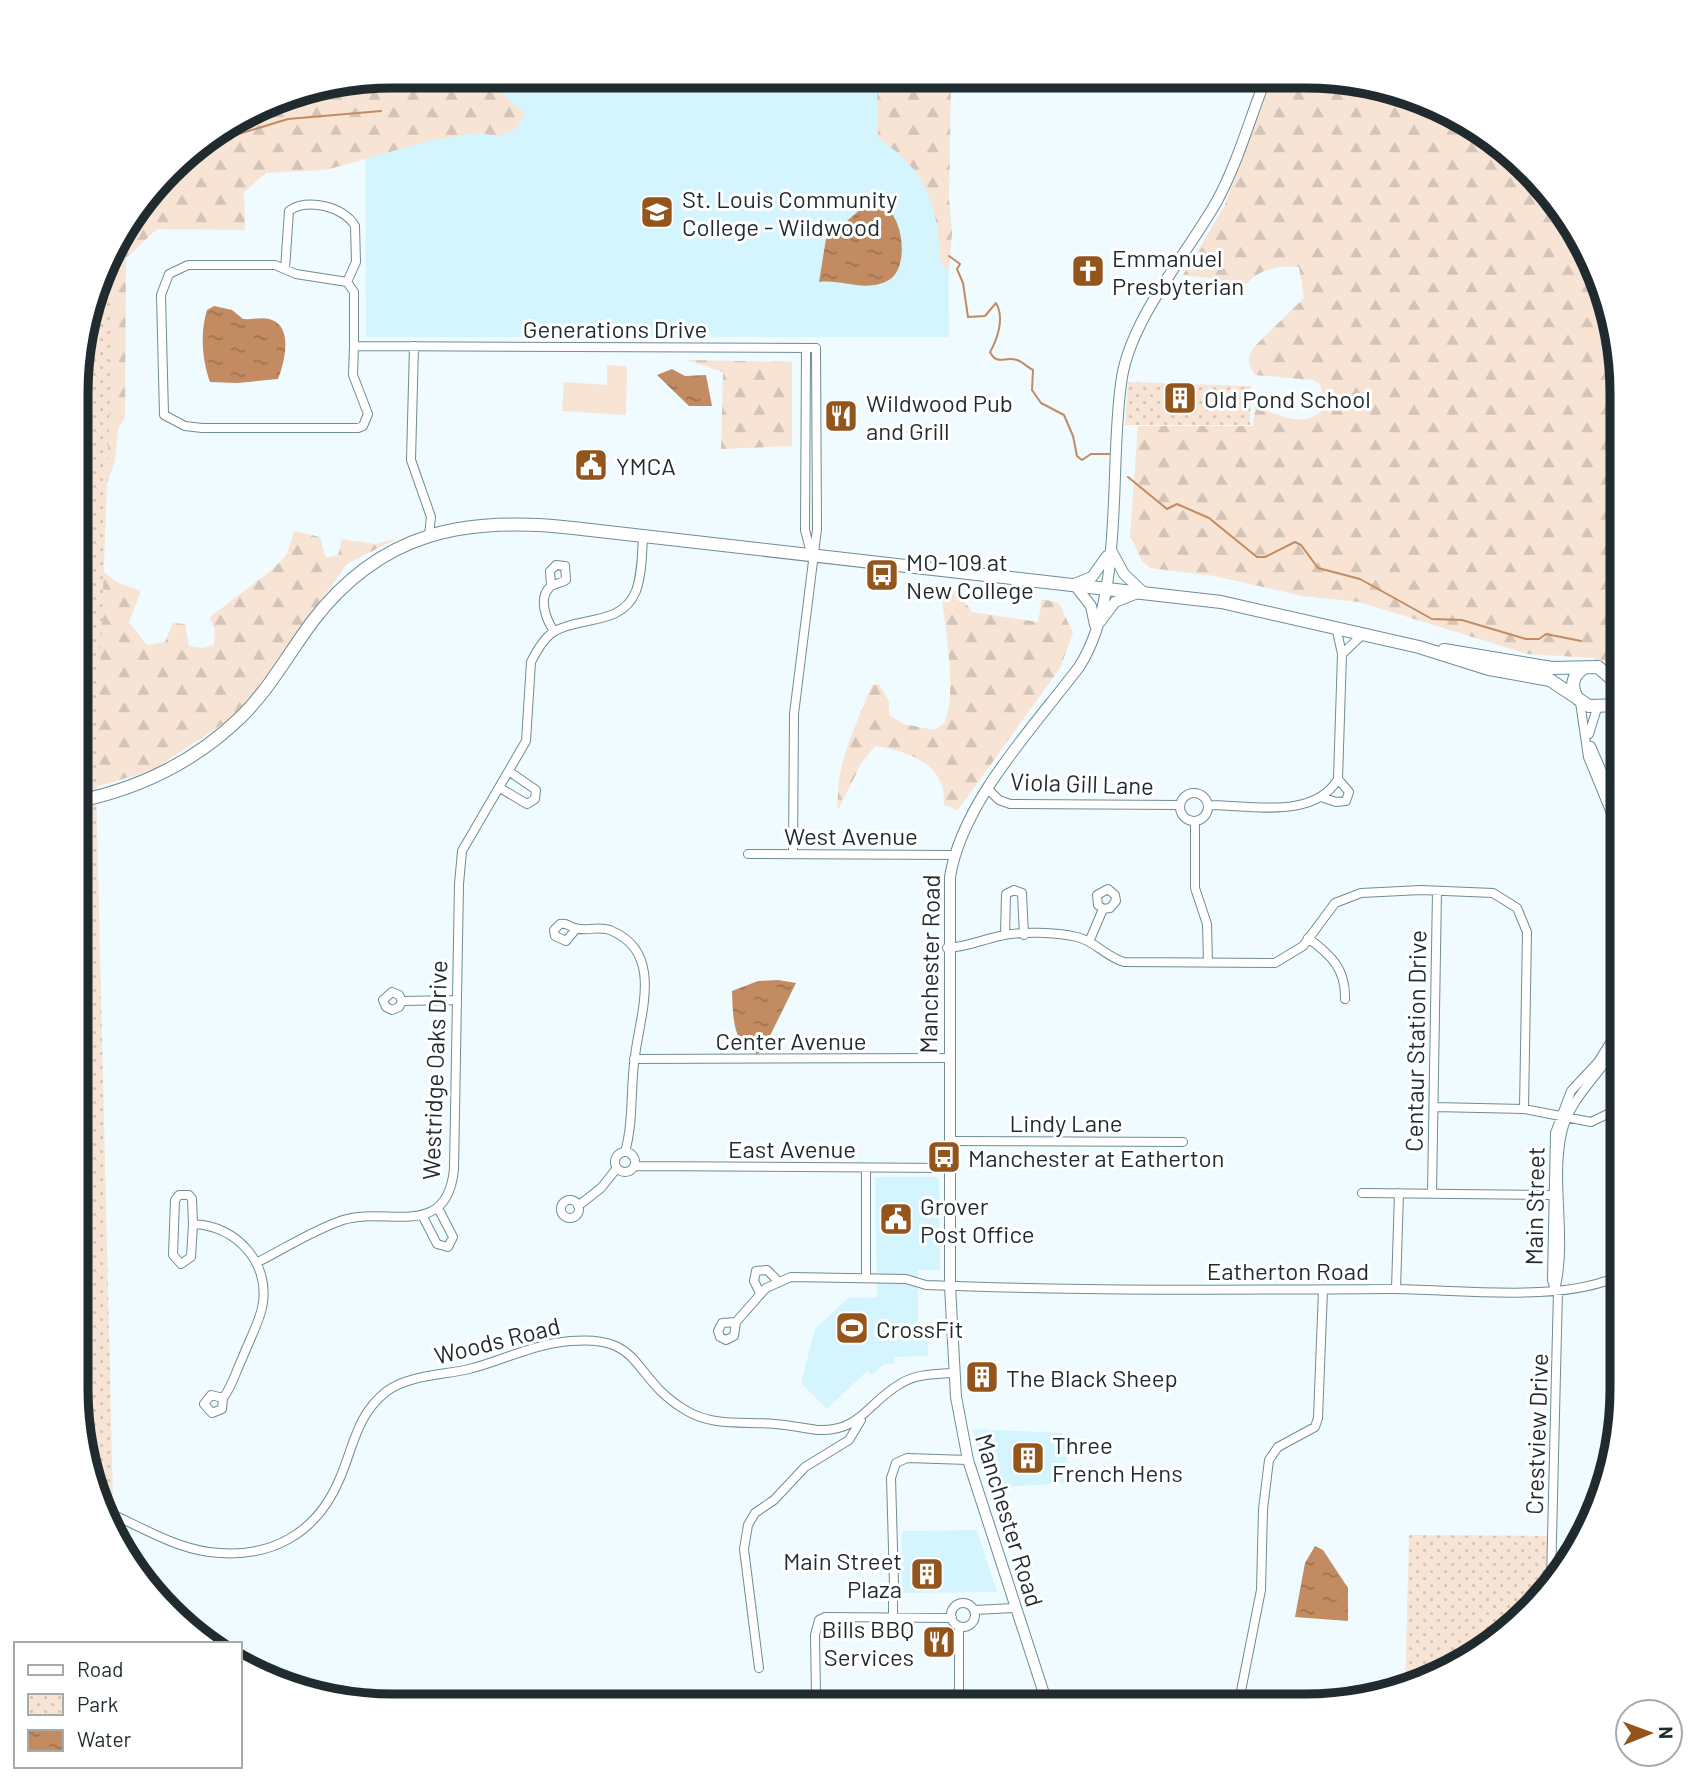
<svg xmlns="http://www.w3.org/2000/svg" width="1698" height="1782" viewBox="0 0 1698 1782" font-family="Barlow,sans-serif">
<defs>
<pattern id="forest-firs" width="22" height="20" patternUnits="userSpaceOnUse" patternTransform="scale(1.75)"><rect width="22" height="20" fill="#f8e4d5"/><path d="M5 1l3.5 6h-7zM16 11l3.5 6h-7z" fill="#d4c4b7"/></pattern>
<pattern id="park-dots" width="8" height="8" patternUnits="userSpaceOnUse" patternTransform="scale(1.75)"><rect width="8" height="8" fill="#f8e4d5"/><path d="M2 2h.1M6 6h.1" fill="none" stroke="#d4c4b7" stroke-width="1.8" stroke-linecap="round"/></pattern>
<pattern id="water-ripples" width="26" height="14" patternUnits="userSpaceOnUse" patternTransform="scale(1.75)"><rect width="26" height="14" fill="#c38b61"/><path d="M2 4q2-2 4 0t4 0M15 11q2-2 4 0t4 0" fill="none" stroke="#9e7250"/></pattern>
</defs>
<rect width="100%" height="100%" fill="#effbff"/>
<path fill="#d5f5fe" d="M392,75l556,2 1,260h-583l-1,-257z
M875,1177h64l1,93h-22v67l10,1v18l-34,1v7h-10l-12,11 -5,-4 -40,38 -26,-26 14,-54 33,-31 29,-1z
M973,1429l89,4 5,11 1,39 -80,5z
M977,1530l20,62 -95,1v-62z"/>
<path fill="url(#forest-firs)" d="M392,75l90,1 43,38 -10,15 -15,7 -24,-3 -48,8 -102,29 -60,3 -22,19 1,38 -88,-1 -31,29 -1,159 -7,13 -3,31 -12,33 -5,74 21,15 22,8 -12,31 18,23 18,-3 8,-19 12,1 4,22 14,2 11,-3 1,-14 -5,-14 63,-48 14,-15 7,-23 26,6 6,21 12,-3 4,-16 33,5 23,-6 -51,26 -92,127 -25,28 -77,51 -74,22 2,-461 37,-97 65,-80 107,-62z
M877,77h77l-3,7 -2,115 3,34 -3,37 -8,-6c-4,-59 -12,-92 -63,-126z
M1273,78h74l118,40 104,98 37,74 16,82v303l-29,-17 -65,-4 -169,-52 -56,-6 -89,-20 -64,-8 -8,-7 -12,-25 8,-110h115l2,-20c23,9 53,25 70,0l-5,-22 -8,-4 -57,-5c-8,-11 -8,-16 -1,-28l50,-49 -5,-31c-25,-1 -45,2 -58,25l-23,-13 -35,-4 41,-68z
M687,360l105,2v84l-71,3 2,-77z
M951,590l7,2 14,20 66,10 4,-23 17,4 14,30 -13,35 -102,142 -14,-5c0,-7 0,-16 -3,-22 -8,-23 -44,-35 -66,-37l-13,16 -24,48c-3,-47 17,-82 34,-125l7,-1 10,18v13l15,9 30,6 10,-6c14,-31 1,-98 -3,-132z"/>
<path fill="url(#park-dots)" d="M116,237l-20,546 17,718 -17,-2 -4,-7 -16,-82 5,-1079z
M1128,382l123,4 -1,39h-125z
M1409,1535l141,1 -1,46 -67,71 -77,37z"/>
<path fill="#f8e4d5" d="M607,365l20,1 -1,49 -64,-4 2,-29 43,3z"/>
<path fill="url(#water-ripples)" d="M869,202c5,2 12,2 16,5 19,12 24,61 4,73 -23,13 -46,-1 -70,2l7,-43z
M214,306l18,4 11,9c10,1 23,-4 33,3 16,11 8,42 2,57l-41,4 -27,-1c-8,-22 -10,-50 -3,-72z
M672,369l13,7 21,-1 6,31h-23l-32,-31z
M778,980l18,3 -31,63 -7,8c-26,-8 -25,-39 -26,-63l26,-10z
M1315,1546l8,4 25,38v33l-53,-4 10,-54z"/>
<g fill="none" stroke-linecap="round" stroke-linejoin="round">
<path stroke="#c38b61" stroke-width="2" d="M196,147l92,-28 93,-8
M949,256l11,8 -3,5 6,14 5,34 17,-1 11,-13c9,15 1,37 -6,49 7,14 15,4 27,8 6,2 10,7 16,10l-1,20 9,13 23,12 9,21 4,20 5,4 9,-6h18
M1128,477l39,32 10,-5 32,14 48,39h8l30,-15 6,3 17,23 42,11 72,40 30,1 64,19h13l7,-5 35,7
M1609,645l13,1"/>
<defs>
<path id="minor" d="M285,269l4,-58c17,-14 56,-4 66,15l1,36 -9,20
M354,346l-1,29 15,39 -5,12 -5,2h-156l-17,-2 -21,-11 -3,-120 8,-21 19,-9h87l21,9 51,8 7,10v54l462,2 1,181 -23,185 -1,140
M414,346l-3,114 20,57 -2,18
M806,348l-1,182 6,23
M551,586l-1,-15 6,-6 9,1 1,14c-5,3 -13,4 -16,7 -12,11 -4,33 4,44
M1342,654l20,-19
M1580,702l8,55 34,83
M1589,734l9,-29
M1591,746l31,71
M500,788l27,16 8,-5 1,-9 -26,-18
M988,789l11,11 11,4 170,1
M1180 807a14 14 0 1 1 28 0a14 14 0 1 1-28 0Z
M1324,798l12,4 10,-1 3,-9 -11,-13
M1208,805c42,0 106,15 130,-26l4,-125 -6,-27
M1195,822v66l12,36 1,39
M748,854l205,1
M576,929l-10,12 -11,-5 -1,-6 6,-6c8,-1 8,2 15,4 11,4 24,-3 37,3 52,22 28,83 23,125 -5,32 -1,64 -10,96
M1005,935l1,-41 8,-4 8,3 2,42
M1308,938c23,17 38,31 37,61
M1089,942l14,-33 -5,-4 -1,-10 11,-6 7,6 1,6 -6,7 -7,1
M947,948c20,-1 34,-8 53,-12 21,-5 56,-4 77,1 18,4 29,20 47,25l151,1 28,-17 32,-43 26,-10 60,-3 72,3 24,15 10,24 -3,177
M402,1001l-3,6 -7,3 -6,-3 -3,-7 9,-8 7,3 3,6 55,-1
M634,1059l313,-1
M1434,1107l90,2 67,13 31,-15
M949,1141l234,1
M615 1162a10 10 0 1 1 20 0a10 10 0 1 1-20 0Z
M635,1166l314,2
M1362,1193l193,2
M1432,1193l5,-302
M561 1209a9 9 0 1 1 18 0a9 9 0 1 1-18 0Z
M578,1206l23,-18 16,-20
M422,1215l15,29 11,3 5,-10 -15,-29
M193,1224l-1,-25 -3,-4h-10l-4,5 -2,55 8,9 10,-7 2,-33c43,1 79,40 69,84 -4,17 -14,35 -20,51 -6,12 -10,28 -19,39l-1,11 -10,4 -8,-9 7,-9 12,3
M256,1263c28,-14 57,-33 87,-43 44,-14 104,21 111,-51l5,-285 3,-33 64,-110 5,-79c5,-10 13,-25 24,-31 26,-15 67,-5 81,-40 6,-17 6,-37 7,-55
M866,1278v-110
M1396,1289l3,-96
M1555,1290l-3,-10 3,-147 16,-42 27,-29 15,-24 6,-24 3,-65
M1555,1290c13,-50 -4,-106 7,-157 9,-41 46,-62 60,-101
M760,1293l-6,-12 2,-10 11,-1 11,11
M736,1322l-2,14 -8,4 -6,-3 -2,-6 4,-8 14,-1 30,-34 25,-11 115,2 20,6c155,6 311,5 466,4 64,0 175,15 230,-15
M100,1509c35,14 71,38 109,43 61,8 108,-18 131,-74 14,-33 17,-64 47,-87 22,-16 57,-16 82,-22 29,-7 56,-21 86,-26 93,-14 71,33 132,68 27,16 59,10 88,13 14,1 28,4 42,6 44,2 50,-27 83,-46 15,-10 35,-10 53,-11
M1551,1580l7,-290
M894,1584l-3,-106 5,-15 11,-5 61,2
M951 1615a12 12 0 1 1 24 0a12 12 0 1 1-24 0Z
M974,1610l40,-2
M893,1618v-19
M952,1618l-127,-1 -6,3 -4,15 1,61 9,3 125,2 9,-11v-64
M759,1668l-15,-119 4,-24 7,-12 19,-13 31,-33 44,-27 12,-20
M1241,1691l20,-101 2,-81 6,-49 9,-13 37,-20 3,-9 5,-128"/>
<path id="tertiary" d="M1111,550l13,24 19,18
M1100,622l15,-20 20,-8
M1095,625l-4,-19 -17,-22 18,-7 15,-21
M1048,1706l-80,-246 -12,-63 -6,-111v-409c12,-75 83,-149 129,-210 47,-72 29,-206 43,-290 10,-60 65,-123 95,-176 21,-39 33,-83 49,-123"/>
<path id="primary" d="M1444,650l108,18 46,-1 24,21
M1578,699c-8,-12 -6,-24 6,-31
M79,801c62,-13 118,-41 163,-85 28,-28 47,-63 70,-94 69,-91 154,-106 261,-94l648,74 198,45 70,22 61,11 39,26 33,-1"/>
</defs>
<use href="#minor" stroke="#708c94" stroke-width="10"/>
<use href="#tertiary" stroke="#708c94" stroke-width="12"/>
<use href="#primary" stroke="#708c94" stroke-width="14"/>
<use href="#minor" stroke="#fff" stroke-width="8"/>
<use href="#tertiary" stroke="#fff" stroke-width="10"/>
<use href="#primary" stroke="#fff" stroke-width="12"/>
</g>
<defs>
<symbol id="university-square" viewBox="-11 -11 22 22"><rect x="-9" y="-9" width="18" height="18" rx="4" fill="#94551d" stroke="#fff"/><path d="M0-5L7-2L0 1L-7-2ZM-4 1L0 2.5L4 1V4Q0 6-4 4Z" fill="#fff"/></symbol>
<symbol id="church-square" viewBox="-11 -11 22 22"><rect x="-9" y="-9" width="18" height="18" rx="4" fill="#94551d" stroke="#fff"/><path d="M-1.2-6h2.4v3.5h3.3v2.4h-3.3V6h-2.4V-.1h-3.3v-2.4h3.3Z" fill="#fff"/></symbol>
<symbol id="building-square" viewBox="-11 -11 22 22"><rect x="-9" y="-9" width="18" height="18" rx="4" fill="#94551d" stroke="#fff"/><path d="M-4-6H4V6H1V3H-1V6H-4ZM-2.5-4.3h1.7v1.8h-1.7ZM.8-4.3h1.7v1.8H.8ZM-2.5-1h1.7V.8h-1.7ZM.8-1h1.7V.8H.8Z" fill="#fff"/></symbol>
<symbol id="restaurant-square" viewBox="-11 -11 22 22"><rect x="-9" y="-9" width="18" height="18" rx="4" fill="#94551d" stroke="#fff"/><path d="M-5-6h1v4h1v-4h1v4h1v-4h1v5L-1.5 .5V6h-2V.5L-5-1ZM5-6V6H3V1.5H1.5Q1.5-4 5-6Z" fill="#fff"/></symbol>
<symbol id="civic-square" viewBox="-11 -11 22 22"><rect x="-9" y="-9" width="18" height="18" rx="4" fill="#94551d" stroke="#fff"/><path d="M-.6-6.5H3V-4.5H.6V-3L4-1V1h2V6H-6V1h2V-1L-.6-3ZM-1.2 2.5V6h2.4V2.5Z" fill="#fff"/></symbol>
<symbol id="bus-square" viewBox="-11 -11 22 22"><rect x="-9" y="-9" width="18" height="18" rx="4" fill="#94551d" stroke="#fff"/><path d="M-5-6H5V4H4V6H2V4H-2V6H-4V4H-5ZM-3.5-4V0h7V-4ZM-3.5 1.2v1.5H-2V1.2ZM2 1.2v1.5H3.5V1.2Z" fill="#fff"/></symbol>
<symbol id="stadium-square" viewBox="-11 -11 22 22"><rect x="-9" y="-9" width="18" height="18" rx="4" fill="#94551d" stroke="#fff"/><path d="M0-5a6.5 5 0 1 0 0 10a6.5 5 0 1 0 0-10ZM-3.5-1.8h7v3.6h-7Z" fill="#fff"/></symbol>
</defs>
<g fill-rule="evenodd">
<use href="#university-square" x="638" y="193" width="38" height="38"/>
<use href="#church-square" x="1069" y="252" width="38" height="38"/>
<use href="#building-square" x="1161" y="379" width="38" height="38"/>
<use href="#restaurant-square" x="822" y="397" width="38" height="38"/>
<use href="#civic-square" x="572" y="446" width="38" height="38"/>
<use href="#bus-square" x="863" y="556" width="38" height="38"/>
<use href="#bus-square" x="925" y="1138" width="38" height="38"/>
<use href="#civic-square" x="877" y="1200" width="38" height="38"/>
<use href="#stadium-square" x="833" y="1309" width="38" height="38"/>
<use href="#building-square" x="963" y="1358" width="38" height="38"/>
<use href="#building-square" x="1009" y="1439" width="38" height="38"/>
<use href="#building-square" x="908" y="1555" width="38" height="38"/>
<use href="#restaurant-square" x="920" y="1623" width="38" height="38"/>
</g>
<g text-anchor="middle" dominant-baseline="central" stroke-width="6" stroke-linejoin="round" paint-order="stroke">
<g font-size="24" fill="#1f2b2e" stroke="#fff" text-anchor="start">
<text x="682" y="198">St. Louis Community<tspan x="682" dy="28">College - Wildwood</tspan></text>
<text x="1112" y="257">Emmanuel<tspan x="1112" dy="28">Presbyterian</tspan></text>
<text x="1204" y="398">Old Pond School</text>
<text x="866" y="402">Wildwood Pub<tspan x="866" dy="28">and Grill</tspan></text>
<text x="616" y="465">YMCA</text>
<text x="906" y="561">MO-109 at<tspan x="906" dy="28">New College</tspan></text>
<text x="968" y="1157">Manchester at Eatherton</text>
<text x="920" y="1205">Grover<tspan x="920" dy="28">Post Office</tspan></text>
<text x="876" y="1328">CrossFit</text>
<text x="1006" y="1377">The Black Sheep</text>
<text x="1052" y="1444">Three<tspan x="1052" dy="28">French Hens</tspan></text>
<text x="902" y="1560" text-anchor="end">Main Street<tspan x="902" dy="28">Plaza</tspan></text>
<text x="914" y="1628" text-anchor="end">Bills BBQ<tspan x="914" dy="28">Services</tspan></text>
</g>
<g font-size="24" fill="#1f2b2e" stroke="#fff">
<text x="615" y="328">Generations Drive</text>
<text transform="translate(1082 783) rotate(2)">Viola Gill Lane</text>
<text x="851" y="835">West Avenue</text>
<text transform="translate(929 964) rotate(-89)">Manchester Road</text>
<text x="791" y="1040">Center Avenue</text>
<text transform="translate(1415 1041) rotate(-89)">Centaur Station Drive</text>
<text transform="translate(434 1070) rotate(-88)">Westridge Oaks Drive</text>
<text x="1066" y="1122">Lindy Lane</text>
<text x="792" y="1148">East Avenue</text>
<text transform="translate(1534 1206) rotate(-89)">Main Street</text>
<text x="1288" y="1270">Eatherton Road</text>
<text transform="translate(497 1340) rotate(-14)">Woods Road</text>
<text transform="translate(1536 1434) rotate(-88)">Crestview Drive</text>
<text transform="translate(1010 1520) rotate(73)">Manchester Road</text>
</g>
</g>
<path d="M0 0H1698V1782H0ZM393 88H1305A305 305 0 0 1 1610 393V1389A305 305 0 0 1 1305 1694H393A305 305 0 0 1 88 1389V393A305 305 0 0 1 393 88Z" fill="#fff" fill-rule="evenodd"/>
<path fill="none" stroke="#1f2b2e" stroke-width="9" d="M393 88H1305A305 305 0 0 1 1610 393V1389A305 305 0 0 1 1305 1694H393A305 305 0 0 1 88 1389V393A305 305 0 0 1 393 88Z"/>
<rect x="14" y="1642" width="228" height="126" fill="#ffffff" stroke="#a5aaab" stroke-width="2"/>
<rect x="28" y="1665" width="35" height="10" fill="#ffffff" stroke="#a5aaab" stroke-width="2"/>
<text x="77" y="1677" font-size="21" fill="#1f2b2e">Road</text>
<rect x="28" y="1694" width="35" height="21" fill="url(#park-dots)" stroke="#a5aaab" stroke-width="2"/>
<text x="77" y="1712" font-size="21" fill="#1f2b2e">Park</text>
<rect x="28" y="1730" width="35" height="21" fill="url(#water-ripples)" stroke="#a5aaab" stroke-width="2"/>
<text x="77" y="1747" font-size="21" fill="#1f2b2e">Water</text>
<g transform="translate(1649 1733) rotate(89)"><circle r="33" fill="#ffffff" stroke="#a5aaab" stroke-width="2"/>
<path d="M0-5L12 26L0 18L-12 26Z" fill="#94551d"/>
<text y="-10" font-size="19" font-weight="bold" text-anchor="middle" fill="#1f2b2e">N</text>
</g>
</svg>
